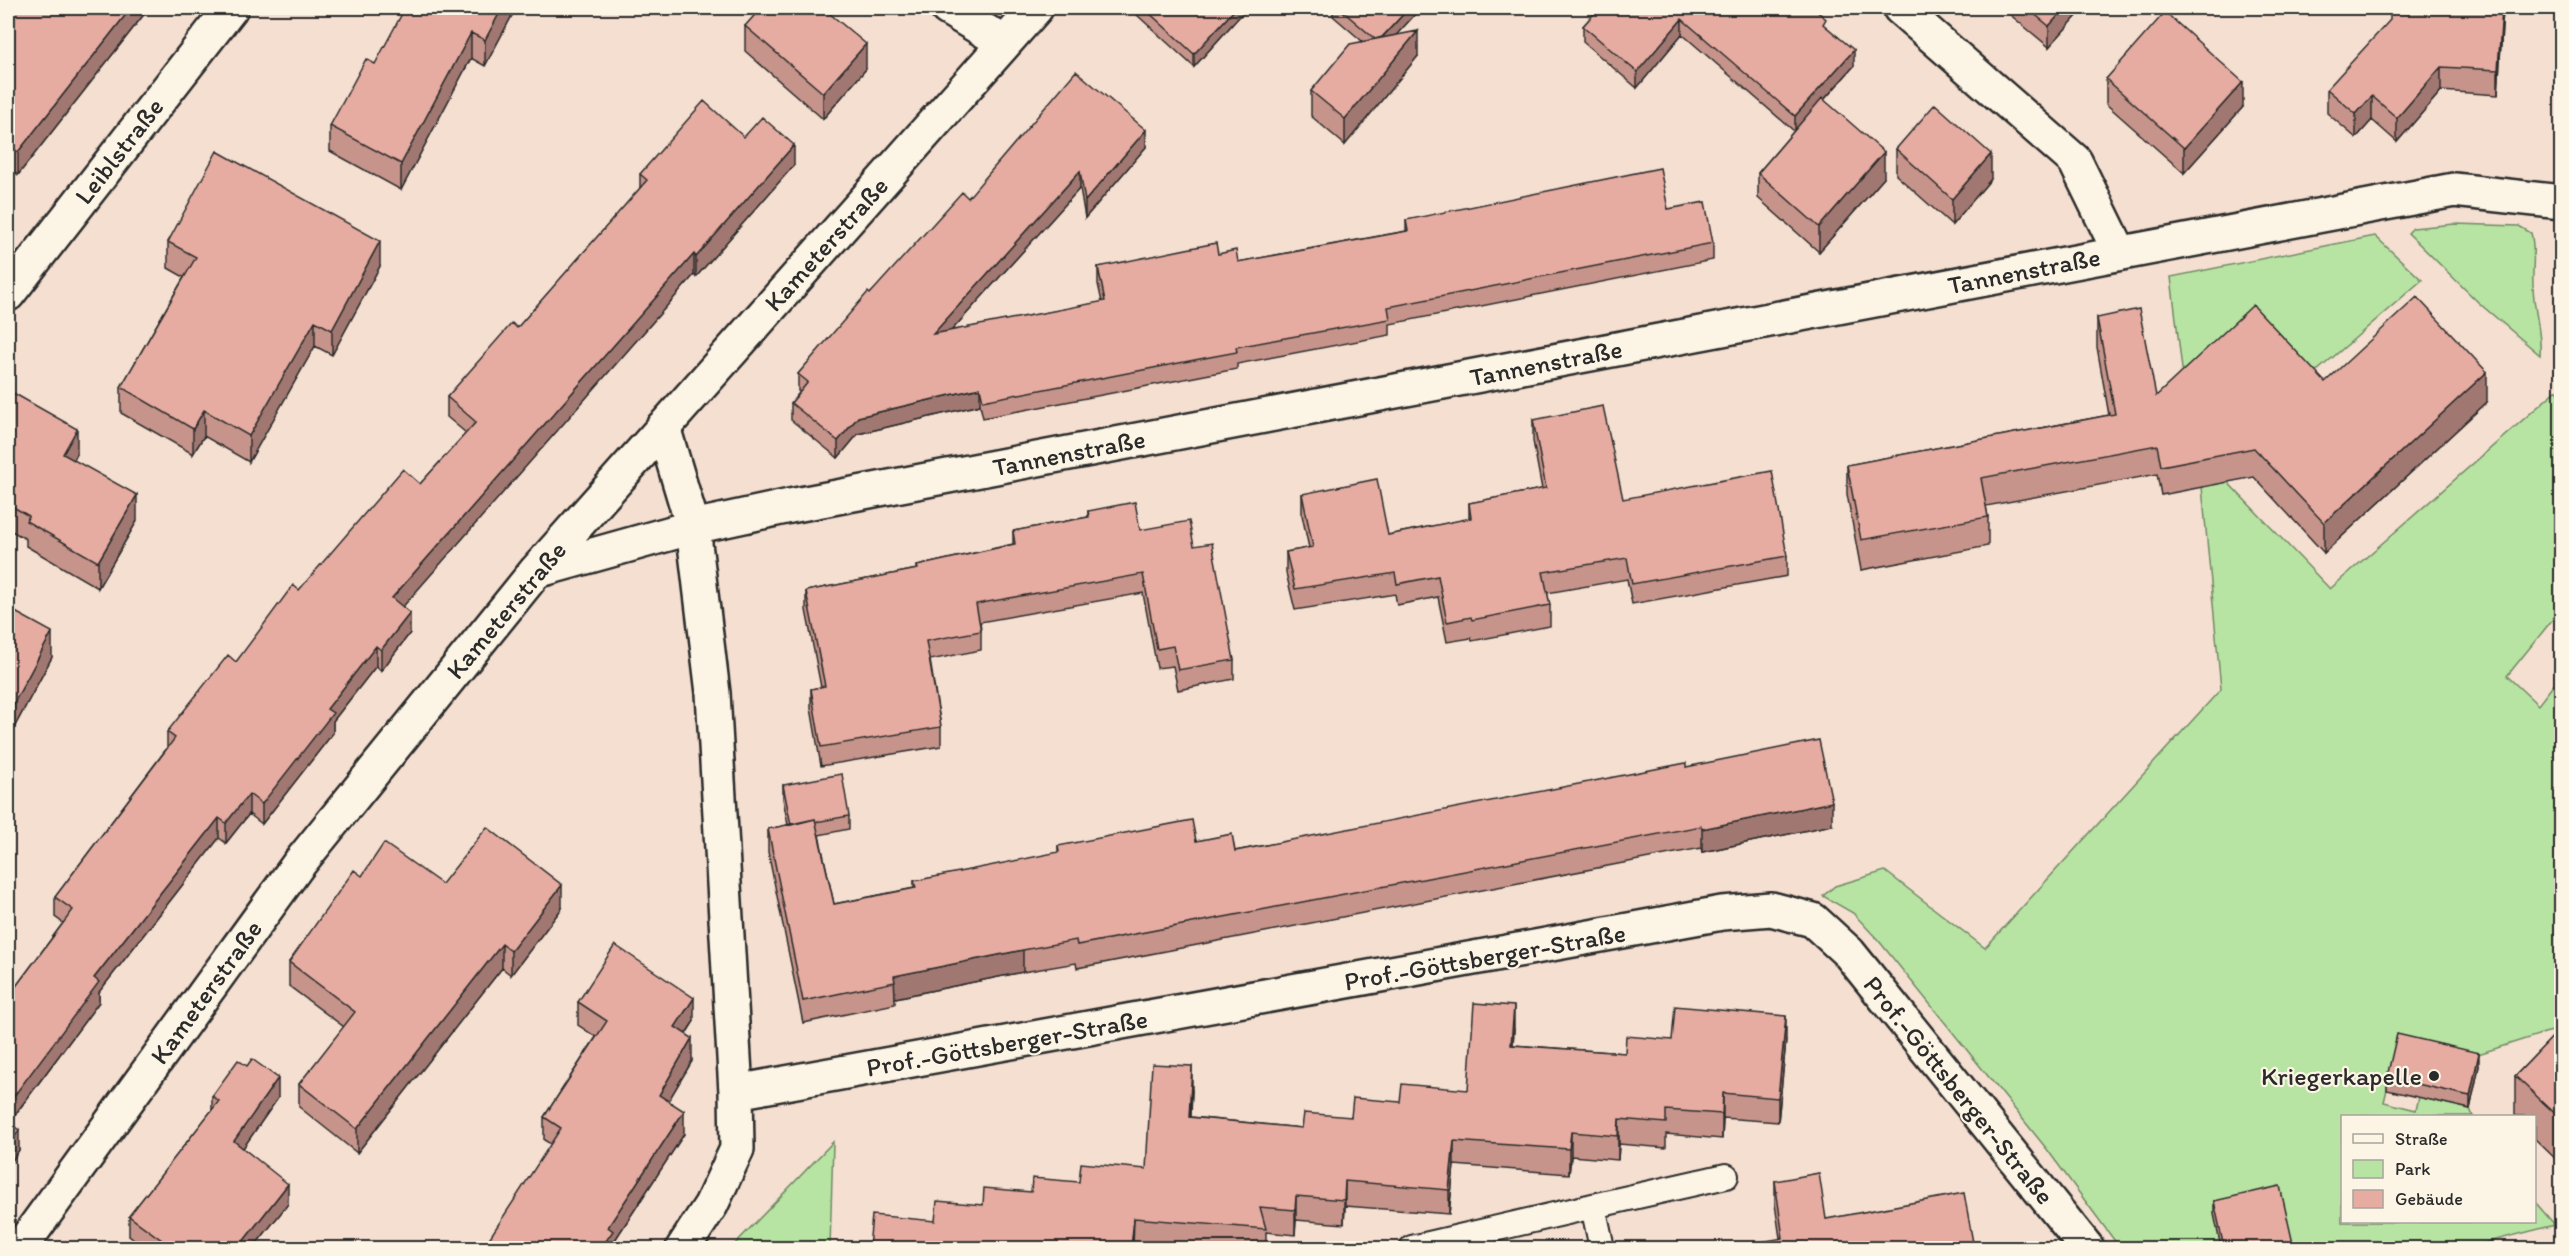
<svg xmlns="http://www.w3.org/2000/svg" width="2569" height="1256" viewBox="0 0 2569 1256" font-family="Itim,sans-serif">
<rect width="100%" height="100%" fill="#f5dfd1"/>
<filter id="ink" filterUnits="userSpaceOnUse"><feTurbulence type="fractalNoise" baseFrequency=".0167" numOctaves="2"/><feDisplacementMap in="SourceGraphic" scale="12" xChannelSelector="R" yChannelSelector="G"/><feConvolveMatrix kernelMatrix="1 2 1 2 8 2 1 2 1" color-interpolation-filters="sRGB"/></filter>
<g filter="url(#ink)">
<path fill="#b7e4a2" stroke="#718866" stroke-width="1.5" d="M2455,224l64,2 12,7c5,18 1,34 2,52 0,24 9,46 7,70l-60,-51 -72,-71 5,-5z
M2375,236l47,44 -121,105 -86,84 115,120 227,-199 5,9 -1,210 -54,67 31,29 17,-22 6,7v347l-7,-7 -82,26 -75,-9 -13,55 32,8 3,-13 51,12 3,7h-131v106h192l1,-20 20,23 -91,23h-344l-74,-100 -167,-207 -26,-28 -30,-17 12,-10 50,-15 100,77 236,-259 -19,-202 -15,-76 -16,-134z
M833,1142l-3,106h-99z"/>
<g fill="none" stroke-linecap="round" stroke-linejoin="round">
<defs>
<path id="service" d="M1593,1206l133,-30
M1412,1248l181,-42 9,42"/>
<path id="minor" d="M947,8l58,35
M1900,8l175,153 45,92
M8,294l223,-286
M663,427l30,100 20,166 23,399
M536,571l157,-44 97,-21 1664,-316 108,12
M20,1248l278,-383 238,-294 500,-563
M683,1248l28,-43 26,-56 -1,-57 986,-179 49,-4 42,11 36,33 238,295"/>
</defs>
<use href="#service" stroke="#2b2b2b" stroke-width="28"/>
<use href="#minor" stroke="#2b2b2b" stroke-width="38"/>
<use href="#service" stroke="#fcf5e5" stroke-width="24"/>
<use href="#minor" stroke="#fcf5e5" stroke-width="33"/>
</g>
<path fill="#c6948a" stroke="#2b2b2b" stroke-width="1.5" d="M8,8h141l-131,167 -5,-4z
M516,8l-31,58 -14,-8 -70,132 -71,-39v-25l45,-62z
M1137,8h110l-53,59 -57,-52z
M1333,8h86v2l-23,25 22,21 -73,89 -34,-29v-25l51,-50 -29,-25z
M1599,8l227,19 28,39 -30,34 60,78 -65,74 -61,-54v-25l36,-42 -112,-97 -45,54 -54,-46v-16z
M2002,8h75v8l-28,31z
M2503,8l-5,87 -57,-4 -44,51 -25,-22 -16,18 -29,-25v-24z
M745,26l121,43 -43,50 -78,-68z
M2106,79l137,28 -59,66 -78,-69z
M744,137l50,28 -98,112 -2,-2 -292,332 8,26 -29,38 -5,-5 -43,55v12l-71,91 -13,-10 -23,29 -7,-5 -120,154v10l-90,121 10,27 -11,17v-170l55,-74 -8,-6v-20l112,-149v-16l69,-70 63,-72 121,-106 46,-51 -19,-16v-20l70,-69 123,-139v-15z
M1146,147l-61,71 -5,-30 -129,143 151,-29 -4,-18v-17l120,-13 20,8 168,-31v-11l262,-11 45,34v17l-323,64v11l-153,29v5l-27,5 -227,44 -3,-13 -122,29 -20,24 -47,-38v-17l9,-11 -2,-1v-17l72,-80 98,-96z
M1896,149l95,30 -39,46 -56,-50z
M168,242l212,24 -48,89 -17,-9 -66,116 -45,-26 -11,18 -72,-41v-26l63,-110 -16,-9z
M2097,318l59,78 169,-14 162,20 -163,151 -70,-76 -93,18 -4,-21 -171,32 2,11v29l-127,24 -14,-76v-29l262,-50 -12,-68z
M8,390l69,64 -3,6 63,61 -39,67 -72,-42v-7l-18,-10z
M1533,420l90,79 164,57v20l-155,28 -5,-25 -80,14 3,12v21l-78,15 -1,-3 -24,4 -9,-45 -41,8 -2,-11 -100,16 -9,-37v-21l23,-4 -7,-33v-21l86,41 81,-16v-16l73,-14 -9,-48z
M1088,511l52,19 54,16 40,114v19l-56,11 -5,-24 -16,2 -14,-75 -163,29 1,9v19l-51,10 11,67v19l-120,20 -10,-58v-19l10,-2 -15,-77v-19l111,-22v-3l96,-22v-13l75,-14z
M8,608l44,49 -43,80h-1z
M2562,645v45l-7,-7v-32z
M1686,767l146,58 -130,27 -1,-4 -624,120 -1,-5 -53,9 -128,26v6l-92,19 -35,-171v-23l20,-4 -5,-26v-14l66,31v13l-30,6 15,69 80,-16v-7l144,-28v-7l138,-5 39,10z
M362,876l200,32 -51,67 -9,-7 -145,185 -58,-46v-23l45,-57 -55,-41v-24z
M578,1002l116,19 -8,13 6,27 -24,40 16,33 -71,109v5l-62,-104 -7,-4v-23l52,-80 -18,-12z
M2562,1027v138l-27,-26v-23h-20v-40z
M1514,1030l-1,15 112,8 47,-13h114l-8,82 -55,-4 -1,21 -56,-5v14l-47,-4 -1,16 -47,-4 -2,18 -115,-9 -5,49 -104,-8 -1,18 -48,-4 -1,15 -29,-3v16h-58l-74,-6 -1,6h-264l66,-27 48,-16 48,-13 115,-23 46,-79 -1,27 111,11 49,-11 49,-15 68,-12z
M2479,1066l-9,43 -83,-19v-13z
M212,1096l66,2 -35,50 45,56 -35,44h-107l-17,-12v-20l83,-106z
M1775,1181l51,38 148,29 -194,-10 -5,-34z
M2214,1201l80,47h-73l-7,-34z"/>
<path fill="#a17871" stroke="#2b2b2b" stroke-width="1.5" d="M131,8h18l-131,167v-23z
M502,8h14l-31,58v-26z
M1236,8h11l-53,59v-13z
M1409,8h10v2l-41,45v-13z
M2065,8h12v8l-28,31v-21z
M2502,8h1l-5,87v-25z
M1682,19v15l-45,54v-16z
M1418,31v25l-73,89v-26z
M471,33v25l-70,132v-26z
M866,44v25l-43,50v-26z
M1854,50v16l-59,66v-16z
M2441,67v24l-44,51v-24z
M2243,82v25l-59,66v-25z
M2372,96v24l-16,18v-24z
M1146,130v17l-61,71v-17z
M794,145v20l-98,112v-20z
M13,148v23l-5,7v-22z
M1884,152v26l-65,74v-25z
M1991,154v25l-39,46v-26z
M1080,171v17l-147,163v-17z
M380,241v25l-48,89v-25z
M694,254v21l-302,344v-21z
M315,321v25l-66,116v-26z
M2487,372v30l-163,151v-30z
M980,388v17l-122,29 -20,24v-17l20,-24z
M204,410v26l-11,18v-25z
M77,429v25l-14,25v-25z
M137,495v26l-39,67v-26z
M410,613v20l-29,38v-21z
M52,632v25l-43,80v-25z
M376,646v20l-43,55v12l-71,91v-20l65,-95z
M249,794v20l-23,29v-20z
M1832,802v23l-130,27v-23z
M219,818v20l-120,154v10l-91,122v-20l86,-126z
M562,885v23l-51,67v-24z
M502,944v24l-145,185v-24z
M1023,950v22l-128,26 -1,-22z
M694,998v23l-19,29v-23z
M1514,1006v24l-3,39v-24z
M1786,1016v24l-8,82v-24z
M692,1038v23l-33,56v-22z
M2479,1053v13l-9,43v-13z
M1192,1066v24l-3,52v-25z
M278,1078v20l-44,63v-20z
M1723,1093v25l-1,21v-25z
M684,1111v23l-71,109v5h-12l7,-21z
M1619,1119v25l-1,16v-24z
M19,1130v20l-11,17v-21z
M1571,1132v24l-2,18v-25z
M1454,1141v24l-5,49v-24z
M1345,1181v25l-1,18v-24z
M288,1184v20l-35,44h-15z
M1296,1196v24l-1,15v-25z
M1134,1218l-1,30h-2z"/>
<path fill="#e6aca1" stroke="#2b2b2b" stroke-width="1.5" d="M8,8h123l-113,144 -5,-4 -5,8z
M405,8h97l-17,32 -14,-7 -70,131 -71,-38 36,-67 9,5z
M761,8h62l43,36 -43,49 -78,-67z
M1144,8h92l-42,46z
M1339,8h70l-27,29 -7,2z
M1599,8h214l13,11 -3,5 31,26 -59,66 -113,-97 -45,53 -54,-46z
M2027,8h38l-16,18z
M2390,8h112l-4,62 -57,-3 -44,51 -25,-22 -16,18 -29,-25 63,-69z
M2165,12l78,70 -59,66 -78,-69z
M1418,31l-73,88 -34,-28 39,-47z
M1076,71l70,59 -61,71 -5,-30 -147,163 172,-33 -7,-34 118,-24 2,11 18,-4 2,12 170,-31 -2,-11 254,-52 8,41 37,-7 8,41 -325,64 2,12 -154,28 1,5 -27,5 -227,44 -3,-13 -122,29 -20,24 -47,-38 17,-21 -10,-8 70,-82 2,2 92,-102 6,6z
M1822,98l62,54 -65,75 -61,-54z
M704,101l40,36 18,-20 32,28 -98,112 -2,-3 -302,344 18,15 -29,37 -5,-4 -49,63 6,4 -71,91 -13,-10 -23,29 -7,-5 -125,160 5,4 -91,122v-107l65,-87 -18,-13 120,-159 -8,-6 61,-77 8,7 57,-77 6,5 104,-121 17,15 56,-62 -29,-25 65,-74 5,5 130,-148 -7,-6z
M1935,104l56,50 -39,45 -56,-50z
M217,151l163,90 -48,89 -17,-9 -66,115 -45,-26 -11,19 -72,-42 75,-130 -28,-15z
M2417,297l70,75 -163,151 -70,-75 -93,18 -4,-21 -176,33 7,39 -127,23 -14,-75 268,-51 -18,-96 42,-9 17,87 97,-91 72,77z
M8,390l69,39 -14,25 74,41 -39,67 -72,-41 3,-5 -21,-12z
M1603,406l20,93 149,-28 15,85 -155,28 -5,-26 -84,14 7,33 -78,15 -1,-3 -24,5 -9,-46 -41,8 -2,-11 -100,16 -9,-37 27,-5 -11,-53 75,-15 11,56 83,-17 -2,-15 77,-15 -13,-68z
M1135,502l5,28 49,-9 5,25 18,-3 22,117 -56,10 -5,-24 -16,3 -14,-75 -167,30 5,27 -55,10 15,86 -120,20 -10,-58 14,-3 -19,-95 112,-22 -1,-3 98,-22 -2,-13 76,-14 -1,-6z
M8,608l44,24 -43,80 -1,-1z
M2562,645v14l-7,-8z
M1819,740l13,62 -130,27 -1,-3 -624,119 -1,-5 -53,10 -129,26 1,6 -92,19 -35,-172 47,-10 19,85 82,-16 -2,-7 145,-29 -1,-6 134,-26 4,21 36,-7 3,17 451,-88v4z
M842,774l7,42 -33,6 -1,-3 -24,6 -8,-40z
M487,827l75,58 -51,66 -9,-7 -145,185 -58,-45 56,-72 -66,-50 65,-92 8,6 22,-33 58,41z
M615,945l79,53 -19,29 17,11 -33,57 25,16 -76,116 5,4 -12,17h-118l78,-120 -17,-11 63,-96 -29,-19z
M1474,1003l40,3 -3,39 114,8 1,-17 46,4 3,-34 111,10 -8,82 -55,-5 -1,21 -56,-4v13l-47,-4 -1,17 -47,-4 -2,17 -115,-8 -5,49 -104,-9 -1,19 -48,-4 -1,14 -35,-3 6,22 -132,-11 -3,30h-29l-28,-2v2h-205l3,-33 63,6 2,-20 46,4 1,-17 47,4 1,-14 47,4 2,-19 65,6 6,-105 40,2 -3,51 113,11 2,-15 47,4 2,-19 47,4 2,-18 66,6z
M2562,1027v93l-47,-44z
M2397,1034l82,19 -9,43 -83,-19z
M252,1059l26,19 -44,63 54,43 -50,64h-65l-44,-32 90,-115 -7,-5 26,-36 9,6z
M8,1122l11,8 -11,16z
M1819,1173l7,46 138,-26 10,55h-247l56,-10 -8,-57z
M2280,1186l14,62h-70l-10,-47z"/>
</g>
<circle fill="#2b2b2b" stroke="#fcf5e5" stroke-width="2" cx="2434" cy="1076" r="6"/>
<g text-anchor="middle" dominant-baseline="central" stroke-width="4.5" stroke-linejoin="round" paint-order="stroke">
<g font-size="26" fill="#2b2b2b" stroke="#fcf5e5">
<text transform="translate(119 151) rotate(-52)">Leiblstraße</text>
<text transform="translate(826 244) rotate(-48)">Kameterstraße</text>
<text transform="translate(2024 271) rotate(-11)">Tannenstraße</text>
<text transform="translate(1546 363) rotate(-11)">Tannenstraße</text>
<text transform="translate(1069 453) rotate(-11)">Tannenstraße</text>
<text transform="translate(506 610) rotate(-50)">Kameterstraße</text>
<text transform="translate(1485 957) rotate(-10)">Prof.-Göttsberger-Straße</text>
<text transform="translate(206 992) rotate(-54)">Kameterstraße</text>
<text transform="translate(1007 1043) rotate(-10)">Prof.-Göttsberger-Straße</text>
<text transform="translate(1959 1090) rotate(51)">Prof.-Göttsberger-Straße</text>
</g>
<g font-size="26" fill="#2b2b2b" stroke="#fcf5e5" text-anchor="end">
<text x="2422" y="1076">Kriegerkapelle</text>
</g>
</g>
<rect width="2569" height="1256" fill="none" stroke="#fcf5e5" stroke-width="30"/>
<rect x="15" y="15" width="2539" height="1226" fill="none" stroke="#2b2b2b" stroke-width="2" filter="url(#ink)"/>
<rect x="2341" y="1115" width="195" height="108" fill="#fcf5e5" stroke="#a8a49b" stroke-width="1.5"/>
<rect x="2353" y="1134" width="30" height="9" fill="#fcf5e5" stroke="#a8a49b" stroke-width="1.5"/>
<text x="2395" y="1145" font-size="18" fill="#2b2b2b">Straße</text>
<rect x="2353" y="1160" width="30" height="18" fill="#b7e4a2" stroke="#a8a49b" stroke-width="1.5"/>
<text x="2395" y="1175" font-size="18" fill="#2b2b2b">Park</text>
<rect x="2353" y="1190" width="30" height="18" fill="#e6aca1" stroke="#a8a49b" stroke-width="1.5"/>
<text x="2395" y="1205" font-size="18" fill="#2b2b2b">Gebäude</text>
</svg>
